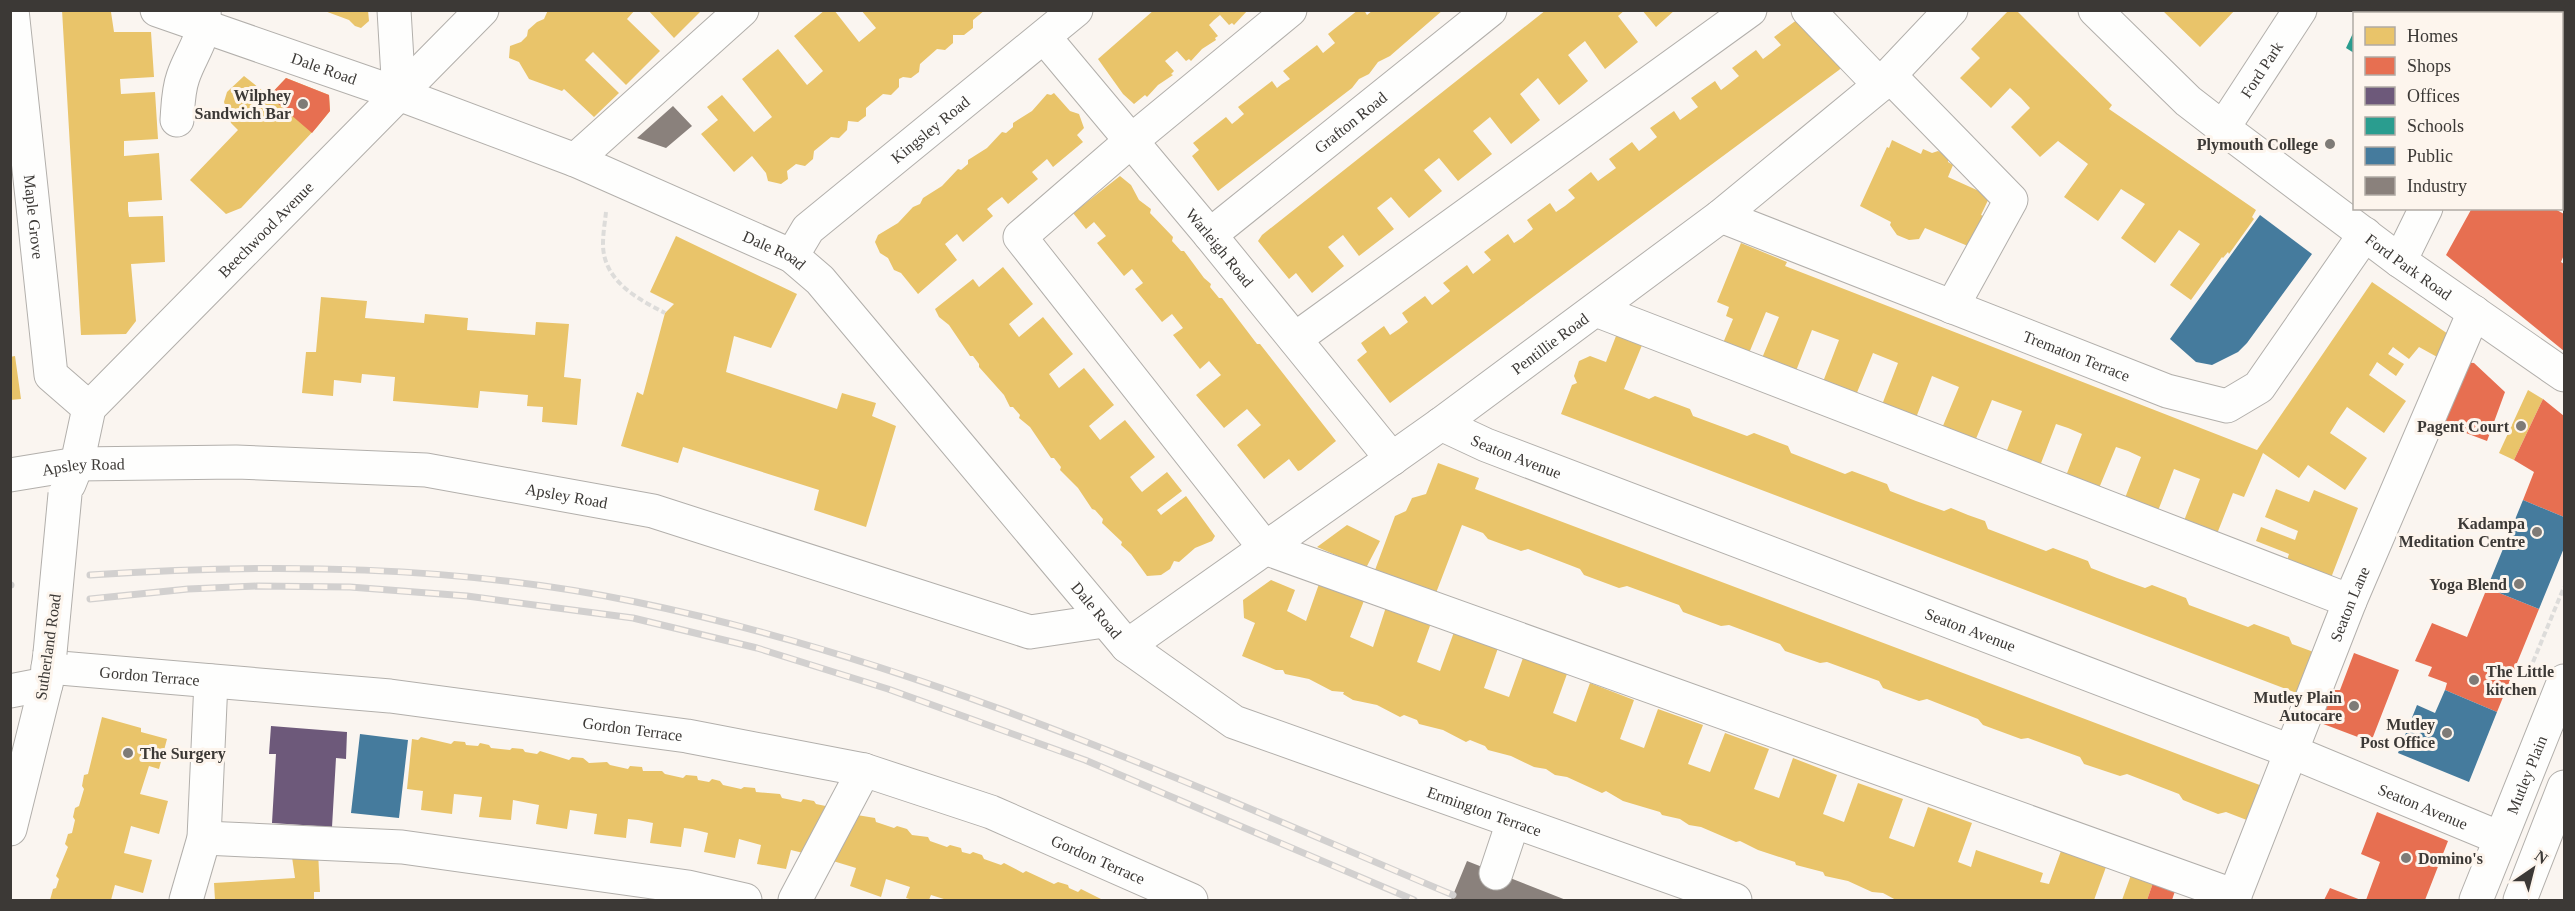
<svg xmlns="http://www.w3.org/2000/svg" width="2575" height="911" viewBox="0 0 2575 911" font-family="Georgia,serif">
<rect width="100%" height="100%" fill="#faf5f0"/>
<path fill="#e9c46a" d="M62,10h45l4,2 3,20h37l3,45 -34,2 1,15 34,-2 3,47 -34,2v15l35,-3 3,47 -34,2v8l1,7 34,-1 2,46 -34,2 5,57 -10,13 -45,1z
M322,10h46l1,11 -8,7 -6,-2 -6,-6z
M548,10h87l-8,9 33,32 -34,34 -33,-33 -8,8 34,33 -25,24 -30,-28 -2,2 -33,-12 -10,-17 -10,-4 1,-12 11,-4 6,-6 1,-6 9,-8 7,-3z
M648,10h54l-28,28z
M825,10h9l25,32 17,-14 -15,-18h124l-12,10v8l-9,7h-11v8l-8,7 -8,-1 -17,15 -1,8 -8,6 -8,-1 -4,2v8l-8,8 -8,-1 -17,14v8l-8,6 -10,-1 -1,9 -8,8 -8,-1 -17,14 -1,8 -8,7 -9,-2 -9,7 1,8 -7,5 -13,-3 -2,-8 -14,-17 -18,16 -33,-38 17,-14 -11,-13 15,-12 32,37 18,-15 -30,-38 36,-30 29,36 6,-5 10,-9 -29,-35z
M1154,10h94l-14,15 -2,-2 -3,2 -9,-10 -6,5 -5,5 9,11 -3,2 1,2 -14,9 -11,12 -2,-2 -3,2 -9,-10 -12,10 9,10 -3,3 2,1 -15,10 -11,12 -2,-2 -11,9 -11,-10 -25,-35z
M1358,10h6l3,5 6,-5h70l-53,46 -12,6 -9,12 -10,5 -7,9 -134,103 -26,-35 7,-6 -6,-7 33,-26 6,7 5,-4 7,-6 -6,-7 34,-26 5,7 5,-4 8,-5 -7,-8 34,-26 6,8 12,-10 -7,-9z
M1546,10h79l-7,6 20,26 -33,27 -20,-28 -17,14 20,26 -14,12 -15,12 -21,-27 -18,16 20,26 -29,24 -21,-27 -17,14 19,23 -34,27 -19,-23 -15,12 18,21 -33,27 -18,-21 -14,11 17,21 -35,27 -16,-21 -15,12 16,19 -32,27 -16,-20 -7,6 -31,-38 4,-6z
M1642,10h33l-19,17z
M2009,10h7l45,45 51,50 -3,4 147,101 -4,7 2,2 -25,35 -1,-2 -5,6 -1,-1 -31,43 -21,-15 30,-41 -21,-14 -24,33 -34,-25 24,-34 -24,-15 -23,32 -34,-24 24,-33 -30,-23 -18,16 -29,-30 19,-19 -9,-10 -11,-10 -19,20 -31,-30 20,-20 -9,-9z
M2162,10h73l-35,37z
M1802,16l44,47 -7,7 -449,333 -33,-43 10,-8 -6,-9 23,-17 6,9 9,-6 9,-7 -6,-9 23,-17 7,9 18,-14 -7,-8 24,-18 6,9 18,-14 -7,-8 24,-18 6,9 8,-5 11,-9 -6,-9 23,-17 6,9 9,-6 10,-8 -7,-8 23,-18 7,9 18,-13 -7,-9 23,-17 7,9 8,-6 10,-8 -7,-9 24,-17 6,9 18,-13 -7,-9 24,-17 6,9 8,-6 10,-8 -7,-8 24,-18 7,9 8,-6 10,-8 -7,-8z
M2562,74l2,1v23l-2,-1z
M244,76l25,20 17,-18 43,17 1,16 -13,16 -76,81 -15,6 -36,-34 48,-50 -7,-7 -7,-21 3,-10z
M1054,93l16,18 9,3 5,14 -7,7 6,7 -30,25 -6,-8 -15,13 6,7 -30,25 -6,-7 -8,6 -7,6 6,7 -30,26 -6,-8 -12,10 12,16 -39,34 -17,-21 -7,-3 -6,-12 -8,-5 -5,-11 3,-7 20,-12 15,-16 7,-3 3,-6 19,-12 16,-17 3,1 7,-6v-4l19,-12 15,-16 4,1 7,-6v-4l19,-12 15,-17 4,1z
M1892,140l29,14 2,-5 9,4 6,-2 10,5v6l5,3 -5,12 42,19 -9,19 10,4 -16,30 -50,-21 -6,11 -10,1 -12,-5 -7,-10 1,-3 -31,-16 27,-59 2,1z
M1120,176l11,9 8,15 12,9 -1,4 23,24 -1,4 9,10h3l20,27 7,6 -1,3 9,11h3l35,46h3l76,97 -35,29 -3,1 -9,-12 -25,20 -27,-34 24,-20 -14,-16 -23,19 -28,-33 25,-20 -12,-14 -9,8 -27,-34 10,-7 -11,-14 -10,8 -27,-33 8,-6 -11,-14 -8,7 -27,-33 9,-7 -12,-14 -8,7 -13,-16z
M676,236l121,58 -26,54 -37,-12 -8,36 111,37 5,-16 34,10 -4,13 24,10 -30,101 -52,-17 5,-20 -136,-43 -5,16 -57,-17 16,-54 6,3 22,-82 9,-9 -24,-12z
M1741,243l46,19 -2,4 472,184 115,-168 79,54 -12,22 -20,-11 -10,12 -16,-12 -5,7 16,10 -8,12 -19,-14 -8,13 37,26 -22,32 -37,-26 -9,13 -8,13 37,25 -22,32 -37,-25 -9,13 -36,-25 -19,44 -11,-4 -18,46 -33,-13 18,-47 -26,-10 -18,47 -33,-13 18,-46 -13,-6 -12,-4 -19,46 -33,-12 18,-47 -14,-6 -12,-4 -18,47 -34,-13 18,-47 -30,-11 -19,46 -33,-13 19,-46 -27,-11 -18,47 -34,-13 18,-47 -25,-10 -19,47 -33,-13 18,-47 -27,-10 -18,46 -34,-13 19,-46 -13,-5 -19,46 -26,-10 12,-29 -7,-3 3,-9 -12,-5z
M1003,267l30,37 -24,20 10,13 24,-20 30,37 -24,20 10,14 25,-20 30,37 -25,21 11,14 25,-20 30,37 -25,20 6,8 6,7 25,-20 15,19 -25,19 4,5 25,-19 29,40 -3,5 -17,7 -16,14 -5,-1 -4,8 -9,6 -14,1 -16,-22 -10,-9 1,-3 -20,-19 1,-4 -8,-9 -3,-1 -14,-21 -18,-18 1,-3 -7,-9h-3l-21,-31 -11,-9 1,-3 -7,-8h-3l-6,-12 -25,-28v-3l-6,-8h-3l-21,-31 -10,-8 -4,-8 38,-30 6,8z
M321,297l46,4 -2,17 59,5 1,-9 43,4 -1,12 68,5 1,-13 33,2 -5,53 17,2 -4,46 -35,-3 1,-15 -16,-1 1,-11 -48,-4 -2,17 -85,-7 2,-24 -33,-3 -1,9 -27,-3 -1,16 -31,-3 4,-41h10z
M1621,323l26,10 -23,56 25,10 6,-3 35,13 3,7 54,20 7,-3 18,7 16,6 3,7 54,21 7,-3 35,13 3,7 26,10 28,10 7,-3 17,7 17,6 3,8 58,22 7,-3 35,13 3,7 26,10 28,10 7,-3 34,13 3,7 59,22 6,-3 35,13 3,7 27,10 -17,41 -741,-281 11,-29 5,-2 -3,-7 5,-15 11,-5 16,6z
M15,356l6,43 -11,1v-43z
M2528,390l15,9 -29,61 -15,-7z
M1438,463l41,15 -4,11 790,298 -13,35 -26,-10 -8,2 -35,-14 -4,-6 -52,-20 -7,2 -36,-12 -4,-7 -52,-19 -7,1 -38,-14 -5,-6 -51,-20 -8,2 -36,-13 -4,-7 -52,-19 -7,1 -35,-12 -5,-7 -51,-19 -8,1 -38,-14 -4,-7 -52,-19 -8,2 -35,-13 -4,-6 -52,-20 -7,2 -33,-12 -5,-6 -21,-8 -26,68 -61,-23 20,-54 11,-5 6,-13 14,-4z
M2276,489l33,13 5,-12 44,18 -29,75 -44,-17 4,-12 -33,-13 5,-14 34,13 3,-9 -33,-14z
M1347,525l33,16 -14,27 -49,-21z
M1271,580l24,10 -8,21 19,10 14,-40 45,17 -15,39 23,10 13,-40 45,16 -14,39 23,9 14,-39 44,16 -14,40 25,9 14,-39 44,16 -14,39 23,9 14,-39 44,17 -14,39 24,9 14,-39 45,16 -15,39 22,8 15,-39 44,16 -15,40 25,9 14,-40 44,17 -14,39 21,8 14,-39 45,16 -14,39 25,9 14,-40 44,16 -14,39 13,5 5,-17 67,23 -3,9 9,2 12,-33 45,16 -12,33h-198l-13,-7 -11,-1 -24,-11 -23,-5 -2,-4 -27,-7 -1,-3 -37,-12 -18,-9 -4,1 -35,-15 -12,-2 -9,-6 -18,-4 -2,-3 -37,-11 -17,-10 -4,2 -35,-16 -12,-2 -9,-6 -12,-2 -23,-11 -23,-6 -3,-4 -15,-6 -4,2 -23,-12 -24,-6 -2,-4 -13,-5 -4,2 -23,-12 -24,-5 -10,-6 1,-2 -12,-1 -23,-12 -24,-5 -2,-4h-7l-34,-14 13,-33 -11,-5 -1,-18z
M102,717l39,11v4l26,7 -8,30 -10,-3 -9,28 28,7 -9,33 -28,-8 -7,27 28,7 -9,33 -28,-8 -4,15h-61l3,-11 3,-1 3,-9 -3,-3 12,-29 -3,-3 3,-10 4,-1 3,-13 -2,-3 2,-9 4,-2 5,-17 -2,-3 2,-11 4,-1z
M421,737l30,7 3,-3 11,1 1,3 12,1 2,-3 9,2 2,3 19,2 2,-2 11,1 2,3 12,2 3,-3 29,9 3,-3 11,1 6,5 18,-1 3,3 18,4 2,-3 12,1 1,4h19l3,3 18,4 3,-3 11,1 1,4 11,2 3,-3 8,2 3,4 18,4 3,-2 11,1 1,4 24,2 2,4 19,4 2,-3 11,2 2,3 19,4 -28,46 -16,-4 -5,19 -29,-5 4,-19 -22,-6 -4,19 -31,-6 4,-19 -16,-4 -8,-1 -3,19 -31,-4 3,-20 -15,-3 -10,-1 -2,19 -32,-4 3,-20 -27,-4 -3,19 -31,-5 3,-19 -26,-5 -2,20 -32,-3 3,-20 -28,-3 -2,20 -31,-4 2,-19 -16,-2 5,-50 6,1z
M857,815l18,3 1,4 18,6 3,-2 10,3 5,6 16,2 2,4 17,6 3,-2 11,3 1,4 8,2 3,-2 9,3 2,4 17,6 3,-2 19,10 3,-2 28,13 4,-2 10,3 1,3 9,4 3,-3 22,11h-156l-16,-5 -2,5h-16l-7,-2 4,-11 -24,-8 -5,18 -31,-11 6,-18 -23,-7z
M291,850l27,1 2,41h-6v8h-99l-1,-17 81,-5z
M2131,875l22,8 -6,17h-25z"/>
<path fill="#e76f51" d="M286,78l43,17 1,16 -18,22 -43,-37z
M2472,208h81l11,6v41l-3,7 3,2v87l-118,-96z
M2461,362l13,1 31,29 -18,49 -50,-19z
M2543,399l21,17v101l-41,-17 11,-28 -20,-12z
M2487,588l52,21 -42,103 -52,-22 2,-7 -19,-7 4,-9 -17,-6 17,-38 35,14z
M2354,653l45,17 -28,72 -53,-20 12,-32h10z
M2377,812l71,29 -23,59h-59l14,-38 -19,-8z
M2153,883l22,8 -3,9h-25z
M2330,888l31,12h-37z"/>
<path fill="#6d597a" d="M271,726l76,6 -1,27 -10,-1 -4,69 -60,-4 4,-69h-7z"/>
<path fill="#2a9d8f" d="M2365,10h87l-2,4h-86z
M2354,31v22l-8,-5z"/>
<path fill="#457b9d" d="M2260,215l52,39 -65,89 -9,9 -26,13 -16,-3 -26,-23z
M2523,500l41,17v31l-25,61 -52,-21z
M2445,690l52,22 -28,70 -71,-29 19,-48 18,8z
M360,734l48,6 -9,78 -48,-5z"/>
<path fill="#8a817c" d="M673,106l19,20 -26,22 -29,-10z
M1467,861l99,39h-115z"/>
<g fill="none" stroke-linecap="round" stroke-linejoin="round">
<defs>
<g id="minor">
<path id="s1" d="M12,10l39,365 38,33"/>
<path id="s2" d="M157,10l242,84 176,66 217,96 28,24 307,366 107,76 501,178"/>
<path d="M394,10l5,84"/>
<path d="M1290,10l-159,131 -111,96 245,311 970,348"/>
<path d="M1808,10l72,75"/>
<path id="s3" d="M2095,10l93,91 35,27 177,133 164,114"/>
<path d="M2527,14l2,-4"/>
<path id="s4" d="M1045,38l165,197 182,224"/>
<path d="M1889,75l122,125 -59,107"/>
<path d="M177,120c1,-14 1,-29 6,-43 8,-24 23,-39 21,-67"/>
<path id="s5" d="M2223,128l77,-118"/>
<path d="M575,160l167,-150"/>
<path id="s6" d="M1721,216l446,175 60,15 32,-19 106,-153"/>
<path id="s7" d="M1210,235l280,-225"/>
<path id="s8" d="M792,256l16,-27 268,-219"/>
<path d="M2400,261l26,-53"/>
<path d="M1596,310l754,291"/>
<path d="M1295,339l455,-329"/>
<path id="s9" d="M1441,424l45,21 804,306 210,87"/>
<path id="s10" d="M10,475l67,-11 159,-2 190,8 227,41 377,121 74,-11"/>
<path id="s11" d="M69,484l8,-20 12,-56 393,-398"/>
<path id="s12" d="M1127,646l314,-222 280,-208 159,-131 71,-75"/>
<path id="s13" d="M48,667l342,29 297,40 177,34 127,42 200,88"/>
<path d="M10,691l36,-7"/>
<path d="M10,829l36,-145 4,-31"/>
<path d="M204,838l198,9 286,40 57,13"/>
<path d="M1496,873l17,-51"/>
<path d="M186,900l18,-62 7,-157"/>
<path d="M795,900l69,-130"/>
<path id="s14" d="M2233,900l117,-299 124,-289"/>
</g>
<g id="major">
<path id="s15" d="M2476,900l88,-219"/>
<path d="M2520,900l44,-113"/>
</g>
</defs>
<use href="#minor" stroke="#b2afab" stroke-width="35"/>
<use href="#major" stroke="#b2afab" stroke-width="35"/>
<path stroke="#dddcda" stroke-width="4" stroke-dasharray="6 3" stroke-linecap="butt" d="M606,212c-1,10 -3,21 -3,32 0,37 35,55 62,69
M2533,662l31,-75"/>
<use href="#minor" stroke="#fefefd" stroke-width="33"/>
<use href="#major" stroke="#fefefd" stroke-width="33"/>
<defs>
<path id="rail" d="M90,575c182,-12 368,-10 546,27 286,59 549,180 817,293
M10,585h1
M90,599l98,-10 69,-3 93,1 117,9 166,22 124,30 131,41 197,71 329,140"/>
</defs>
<use href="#rail" stroke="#d2d0cf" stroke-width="7"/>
<use href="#rail" stroke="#fdf5ed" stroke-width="4.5" stroke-dasharray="14" stroke-linecap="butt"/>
<defs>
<path id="minor-bridge" d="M50,653l15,-159"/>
</defs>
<use href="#minor-bridge" stroke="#b2afab" stroke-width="35" stroke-linecap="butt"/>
<use href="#minor-bridge" stroke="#fefefd" stroke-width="33"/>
</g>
<g fill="#7e7b77" stroke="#fdf5ed" stroke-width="2">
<circle cx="303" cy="104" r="6"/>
<circle cx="2330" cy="144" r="6"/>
<circle cx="2521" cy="426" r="6"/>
<circle cx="2537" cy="532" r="6"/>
<circle cx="2519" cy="584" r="6"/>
<circle cx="2474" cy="680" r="6"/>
<circle cx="2354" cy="706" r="6"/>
<circle cx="2447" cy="733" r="6"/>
<circle cx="128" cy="753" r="6"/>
<circle cx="2406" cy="858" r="6"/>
</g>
<g text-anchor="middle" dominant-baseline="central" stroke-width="6" stroke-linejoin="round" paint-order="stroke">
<g font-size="16" fill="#3c3936" stroke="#fdf5ed">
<text stroke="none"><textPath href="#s2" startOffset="177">Dale Road</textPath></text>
<text stroke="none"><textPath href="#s5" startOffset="70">Ford Park</textPath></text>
<text stroke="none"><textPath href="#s7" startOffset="180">Grafton Road</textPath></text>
<text stroke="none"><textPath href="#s8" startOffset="189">Kingsley Road</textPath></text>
<text stroke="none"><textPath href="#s1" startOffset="208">Maple Grove</textPath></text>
<text stroke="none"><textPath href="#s11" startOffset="330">Beechwood Avenue</textPath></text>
<text stroke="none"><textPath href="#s4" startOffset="273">Warleigh Road</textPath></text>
<text stroke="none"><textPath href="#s2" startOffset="663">Dale Road</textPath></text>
<text stroke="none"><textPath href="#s3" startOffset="406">Ford Park Road</textPath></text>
<text stroke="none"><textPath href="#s12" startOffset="520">Pentillie Road</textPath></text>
<text stroke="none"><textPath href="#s6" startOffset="382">Trematon Terrace</textPath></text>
<text stroke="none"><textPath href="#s9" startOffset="82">Seaton Avenue</textPath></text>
<text stroke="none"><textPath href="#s10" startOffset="74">Apsley Road</textPath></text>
<text stroke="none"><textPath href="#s10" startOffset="560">Apsley Road</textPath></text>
<text stroke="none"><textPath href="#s14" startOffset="318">Seaton Lane</textPath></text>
<text stroke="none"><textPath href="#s2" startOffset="1149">Dale Road</textPath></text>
<text stroke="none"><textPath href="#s9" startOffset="568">Seaton Avenue</textPath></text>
<text transform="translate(48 647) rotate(-82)">Sutherland Road</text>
<text stroke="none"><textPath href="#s13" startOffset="102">Gordon Terrace</textPath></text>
<text stroke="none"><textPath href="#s13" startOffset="588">Gordon Terrace</textPath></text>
<text stroke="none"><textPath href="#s15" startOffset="135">Mutley Plain</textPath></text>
<text stroke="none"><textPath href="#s9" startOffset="1054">Seaton Avenue</textPath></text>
<text stroke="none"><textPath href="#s2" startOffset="1593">Ermington Terrace</textPath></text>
<text stroke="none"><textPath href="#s13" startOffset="1074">Gordon Terrace</textPath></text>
</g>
<g font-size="16" font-weight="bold" fill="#3c3936" stroke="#fdf5ed" text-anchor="end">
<text x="291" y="95">Wilphey<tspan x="291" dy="18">Sandwich Bar</tspan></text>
<text x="2318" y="144">Plymouth College</text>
<text x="2509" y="426">Pagent Court</text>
<text x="2525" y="523">Kadampa<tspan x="2525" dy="18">Meditation Centre</tspan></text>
<text x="2507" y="584">Yoga Blend</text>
<text x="2486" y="671" text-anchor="start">The Little<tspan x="2486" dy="18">kitchen</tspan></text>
<text x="2342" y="697">Mutley Plain<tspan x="2342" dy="18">Autocare</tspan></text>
<text x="2435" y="724">Mutley<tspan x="2435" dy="18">Post Office</tspan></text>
<text x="140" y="753" text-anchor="start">The Surgery</text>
<text x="2418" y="858" text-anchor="start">Domino's</text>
</g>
</g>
<rect width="2575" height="911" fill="none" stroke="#3c3936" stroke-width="24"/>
<rect x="2353" y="12" width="210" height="198" fill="#fdf5ed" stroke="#b0aaa4" stroke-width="1.5"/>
<rect x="2365" y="27" width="30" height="18" fill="#e9c46a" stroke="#b0aaa4" stroke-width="1.5"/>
<text x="2407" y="42" font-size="18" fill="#3c3936">Homes</text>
<rect x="2365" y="57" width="30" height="18" fill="#e76f51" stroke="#b0aaa4" stroke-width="1.5"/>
<text x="2407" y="72" font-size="18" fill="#3c3936">Shops</text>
<rect x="2365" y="87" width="30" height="18" fill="#6d597a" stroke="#b0aaa4" stroke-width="1.5"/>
<text x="2407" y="102" font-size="18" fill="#3c3936">Offices</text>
<rect x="2365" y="117" width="30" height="18" fill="#2a9d8f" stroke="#b0aaa4" stroke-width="1.5"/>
<text x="2407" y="132" font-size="18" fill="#3c3936">Schools</text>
<rect x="2365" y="147" width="30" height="18" fill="#457b9d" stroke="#b0aaa4" stroke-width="1.5"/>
<text x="2407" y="162" font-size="18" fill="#3c3936">Public</text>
<rect x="2365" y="177" width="30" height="18" fill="#8a817c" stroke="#b0aaa4" stroke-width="1.5"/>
<text x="2407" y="192" font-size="18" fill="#3c3936">Industry</text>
<g transform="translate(2533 869) rotate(35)" stroke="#fdf5ed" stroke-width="4.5" paint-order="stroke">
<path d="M0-4.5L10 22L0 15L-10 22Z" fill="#3c3936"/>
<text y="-9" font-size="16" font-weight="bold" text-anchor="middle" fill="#3c3936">N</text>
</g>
</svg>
